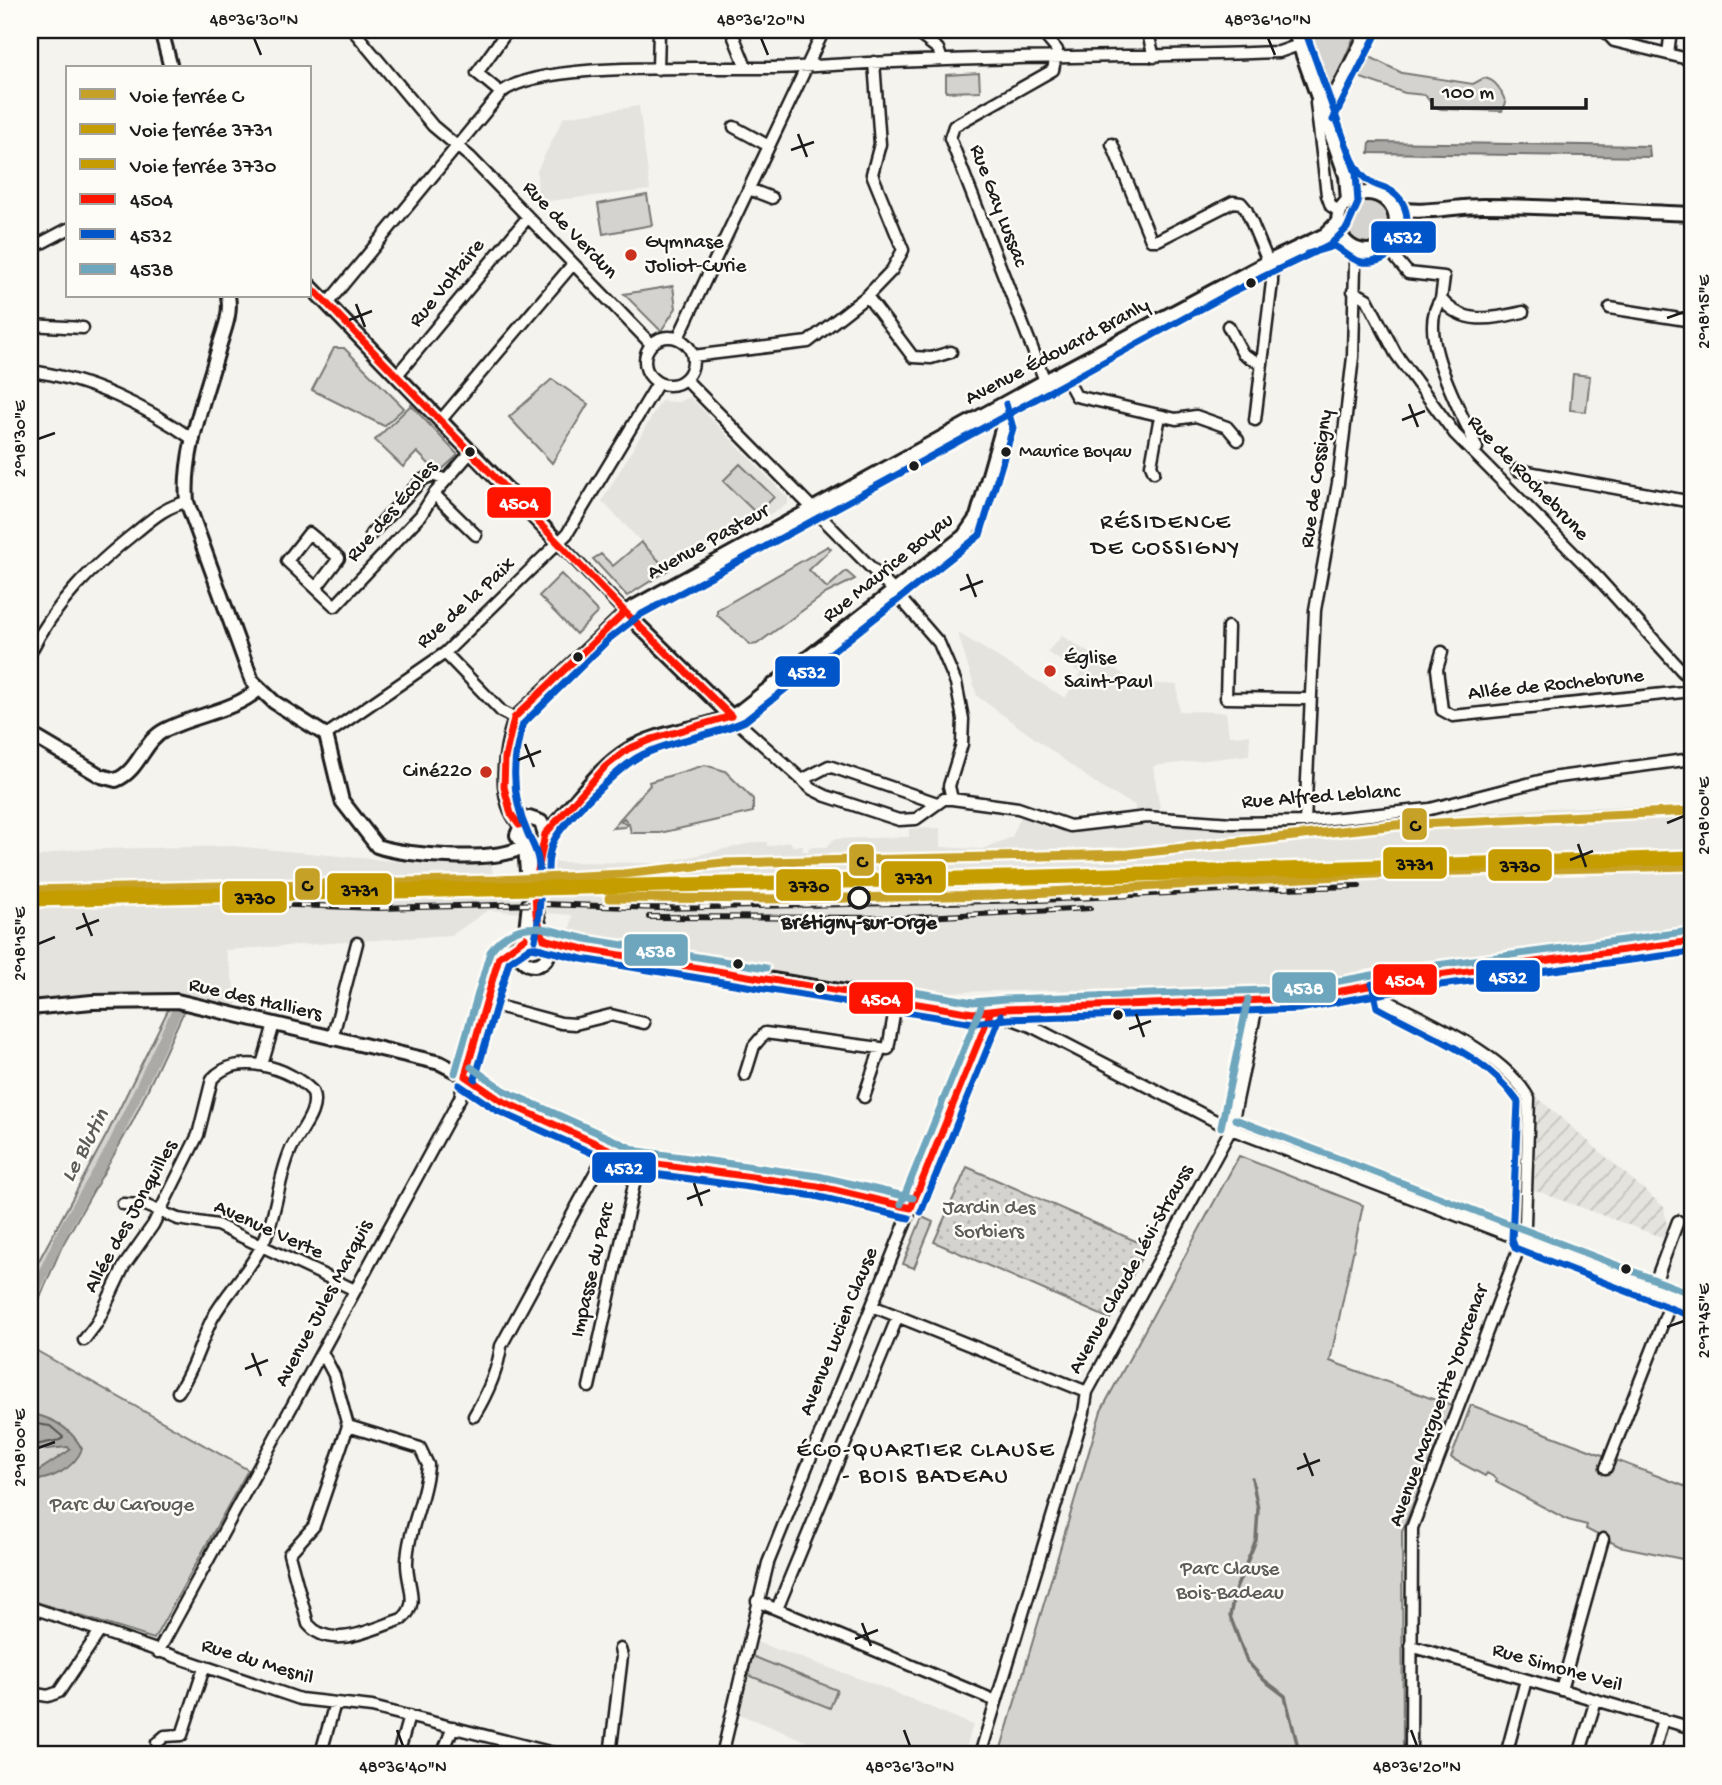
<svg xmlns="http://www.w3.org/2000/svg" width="1722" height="1785" viewBox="0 0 1722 1785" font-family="'Gochi Hand',sans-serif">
<defs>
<pattern id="industrial-furrows" width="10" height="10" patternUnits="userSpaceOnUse" patternTransform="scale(1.75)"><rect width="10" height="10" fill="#e4e3de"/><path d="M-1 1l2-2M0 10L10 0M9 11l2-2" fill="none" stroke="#c3c2be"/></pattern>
<pattern id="garden-dots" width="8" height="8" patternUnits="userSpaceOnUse" patternTransform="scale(1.75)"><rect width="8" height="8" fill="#d4d3cf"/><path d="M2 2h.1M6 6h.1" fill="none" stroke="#b5b5b1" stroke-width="1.8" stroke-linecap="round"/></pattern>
</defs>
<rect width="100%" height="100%" fill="#f4f3ee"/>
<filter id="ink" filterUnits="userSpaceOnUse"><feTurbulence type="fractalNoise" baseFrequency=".0143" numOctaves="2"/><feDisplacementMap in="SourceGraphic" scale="14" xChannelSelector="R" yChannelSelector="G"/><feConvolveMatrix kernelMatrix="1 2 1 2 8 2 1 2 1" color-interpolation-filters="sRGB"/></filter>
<g filter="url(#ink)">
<path fill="#e4e3de" d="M639,106l11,84 -112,12 -1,-31 27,-54z
M690,397l98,101v6l-120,66 -66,-69 59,-100 18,1z
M958,633l107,65 16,-25 -34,-21 15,-16 64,40 2,6 49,3 2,26 47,1 3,24 21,-1 -1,20 -96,11 7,43 -25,2v-6l-30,-15 -128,-94z
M1692,805v125l-414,57 -340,5 -2,5 -43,-7 -11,2 -255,-46 -7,-7 -50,-7 2,-17 -25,-2 4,-51 111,1 94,-21h11v4h4l19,-5 3,5 10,-1v6h5l1,-4h17l8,-8 75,-2v-8l31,-1v19l42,2 30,-12 9,-21 33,14 24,1 54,-7 99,4 70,-2 244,-18z
M232,846l203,19 56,-4 2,15 29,-2 1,39 -35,-3 -36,25 -227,15 12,47 -1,13 -82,-13 -124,7v-145l35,-9z
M756,1642l116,41 101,42 -9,30h-124l-101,-41z"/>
<path fill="url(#industrial-furrows)" d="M1537,1097l127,110 5,33 -135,-50z"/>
<path fill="#d4d3cf" stroke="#787876" stroke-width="2" d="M1305,30h52l-24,55 -9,-2z
M1368,56l34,17 71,11 11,-6c13,2 17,13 22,25l-4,8 -61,-2 -8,-3 -8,-11 -20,-2 -47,-16z
M979,73l1,18 -34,1v-17z
M647,195l5,30 -49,9 -5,-30z
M1345 221a22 22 0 1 1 44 0a22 22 0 1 1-44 0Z
M673,286l3,22 -15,23 -37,-37z
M334,348h10l60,60 -20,18 -72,-36z
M1573,374l17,2 -4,36 -16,-2z
M552,379l36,25 -36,59 -43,-46z
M411,405l47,50 -20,18 -21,-21 -14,15 -28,-27z
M740,464l34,33 -17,17 -34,-33z
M641,542l27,28 -41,26 -34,-37 8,-5 12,12z
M828,546l3,3 -22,21 18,18 19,-17 9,8 -30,15 -68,50 -6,1 -34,-30v-5z
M561,574l37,38 -22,22 -37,-38z
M705,765l20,6 28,28v13l-93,21h-29l-2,-9 -5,-6 -3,3 6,4 -2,2 -13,1 38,-43 -1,-3z
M169,1008l15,3 -51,110 -71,125 -32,75v-44l77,-143z
M1239,1156l124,49 -33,156 122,45 -50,126 1,223h-404l102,-344z
M922,1217l11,5 -19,46 -11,-4z
M30,1347l218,123 -94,169 -124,-39z
M1471,1405l221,84v72l-73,-15 -33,-17 1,-4 -19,-5 -72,-38 1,-3 -10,-6 -2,3 -34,-18z
M752,1656l85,34 -7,18 -82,-33z"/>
<path fill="url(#garden-dots)" stroke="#787876" stroke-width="2" d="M967,1167l180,79 -37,73 -176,-77z"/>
<path fill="#abaaa6" stroke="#72716f" stroke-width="2" d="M1370,142l279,4 1,11 -281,-4z
M37,1415c20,5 35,15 45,34 -8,20 -31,31 -52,32v-11l5,3 35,-23 -2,-3 -31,3 -7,4v-38z"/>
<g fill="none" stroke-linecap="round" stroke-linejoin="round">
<path stroke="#555553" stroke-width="2" d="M30,1423l20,3 13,11 -3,3 -30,6"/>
<path stroke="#72716f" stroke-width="3.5" d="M1252,1478l6,31 -2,31 -21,51 -5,25 17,45 17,19 21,16 15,59"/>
<path stroke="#abaaa6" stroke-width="10" d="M30,1301l36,-76 45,-76 66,-139"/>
<defs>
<path id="street" d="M353,30l80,96 37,31 181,187
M731,30l15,37
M913,30l25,19 4,11
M1040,30l17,20 -4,20 -99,56 -4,12 95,243
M1147,30l7,27
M1604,30l10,11 78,19
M1687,30l5,3
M1668,54l3,-24
M658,69l1,-39
M501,93l-24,-20 31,-43
M1316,103l11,92 4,11 9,6
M1324,115l43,-85
M734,127l35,19
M1112,144l39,96h7l75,-38 8,1 5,6 26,62v11l-17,138
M749,189l23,9
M1391,240l2,15 15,18 36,4 -3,22c22,27 51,20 82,13
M30,249l38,-20
M1378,250l15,5
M1355,263l13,-11
M1353,291l14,8 29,55 59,80 143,144 94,104
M867,296l46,61 18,1 20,-6
M1441,299c-27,34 21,113 36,149
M327,304l174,-211c41,-36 236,-21 297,-26 160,-11 321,-9 481,-15l20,-7
M1610,308l82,13
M30,325l53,3
M1228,326l15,28 18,10
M645 361a24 24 0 1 1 48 0a24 24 0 1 1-48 0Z
M678,338l146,-308
M693,356l115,-14 59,-46 25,-26 11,-20 -31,-76 8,-30 -6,-82
M30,371c58,7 117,36 164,69
M1063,372l13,24 100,23 20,-3 31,11 11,13
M397,375l131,-158
M685,379l209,212 45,52 17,40 7,36 -1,25 -13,42 3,13
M440,421l133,-157
M1517,470l175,32
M1154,472l-3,-7 9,-49
M434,494l42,41
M371,534l51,-54 11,-5 13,5
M317,587l22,-29 -30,-25 -22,28 48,45 86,-91 13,-21 36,-41
M1228,627l-2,71 83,1
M1442,652l-5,17 5,41 11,6 239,-25
M30,653c26,-51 62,-86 106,-121 16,-13 30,-26 51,-30
M445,653l57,59 12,6
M731,716l81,73 14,7 73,24 17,-1 28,-20h8l66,9 52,18 77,-9 85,6 69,-1 129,-13 121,-31 141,-19
M326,735l119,-82 122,-119 91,-151
M802,780l27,-14 108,37
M1305,822l10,-212 23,-127 15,-126 2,-94 -4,-17
M519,825c-24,-27 -15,-76 -5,-107l111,-106 -66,-69
M497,962l10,-4h14
M1382,983l2,16c45,24 120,54 145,100l-4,125 -3,16 -110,288 -1,227
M486,1003l75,20 14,1 36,-9 33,8
M332,1039l25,-96
M262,1065l12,-41
M745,1075l9,-29 11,-13 123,16 8,-46
M864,1097l16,-47
M123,1204l22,1 33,14 39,6 138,65
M1653,1288l25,-67
M872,1306l215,86
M84,1340l13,-17 27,-57 29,-41 45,-90 14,-56c25,-28 77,-12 100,12 9,19 -13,41 -21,58 -14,32 -14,67 -30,98 -13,26 -35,46 -49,72 -12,24 -18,50 -34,73
M322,1352l12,23 14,51 -34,100 -25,28 19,70c23,28 66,4 94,-5 19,-16 4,-35 5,-57 1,-33 19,-64 21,-97l-8,-17 -72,-22
M589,1387l50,-225
M474,1416c12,-20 24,-47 27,-70l107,-197
M1606,1468l67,-171
M757,1601l239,100
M30,1607l270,92 72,8 189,48
M777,1609l121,-293
M1411,1646l281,82
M158,1652l302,-554 5,-22 35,24 135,61 182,25 94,22
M1561,1690l42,-151
M30,1693l18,3 11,-4 41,-61
M157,1743l8,-7 17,-1 22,-67
M325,1755l-3,-6 13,-46
M398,1755l11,-39
M442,1755l11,-28
M610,1755l12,-99 -2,-7
M722,1755l46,-192 223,-552 40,15 200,103 461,176
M980,1755l104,-343 3,-20 144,-263 27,-128
M1506,1755l20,-75
M1579,1755l17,-55
M1653,1755l10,-36"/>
<path id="secondary" d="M161,30l10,38
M1294,30l52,146 2,25
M1338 222a29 29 0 1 1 58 0a29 29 0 1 1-58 0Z
M1393,208c30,7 60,-2 90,-2 70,0 140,5 209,8
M310,286l249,257
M228,296c4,20 -6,38 -11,58 -13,46 -34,99 -30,148l65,179 22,21 52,33 16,66 35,45c26,10 128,18 147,-1
M731,716l-106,-104 420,-231 223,-119 57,-27 13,-13
M30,734l71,42 15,4c24,-10 27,-39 49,-50 31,-16 68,-18 94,-41
M525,846l3,39
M531,847l-7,-2 -7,-10 6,-14 6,-3 12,4 4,12
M519 950a15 15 0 1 1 30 0a15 15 0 1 1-30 0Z
M525,938l4,-34
M543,938c-12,-31 -9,-74 2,-104 28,-26 50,-64 83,-84 34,-21 76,-19 111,-38l225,-176 13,-19 26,-91 -7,-18
M544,939l40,10 389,64 33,-4 292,-10 103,-19 55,-5 236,-34
M30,1008l62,-6 85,-1 263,62 25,13 34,-119 5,-7 17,-7"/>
</defs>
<use href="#street" stroke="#1c1c1c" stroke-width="15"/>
<use href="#secondary" stroke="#1c1c1c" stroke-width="18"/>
<use href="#street" stroke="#fdfcf7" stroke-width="10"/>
<use href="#secondary" stroke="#fdfcf7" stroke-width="12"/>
<defs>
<path id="rail" d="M240,903l138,5 164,-4 117,4 382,-8 201,-11 117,-3
M649,917l257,1 184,-10"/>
</defs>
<use href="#rail" stroke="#1c1c1c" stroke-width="6"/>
<use href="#rail" stroke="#fdfcf7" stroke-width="3.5" stroke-dasharray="10" stroke-linecap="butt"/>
<defs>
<path id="bus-1" d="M310,286l315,326 106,104
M519,825l-8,-11 -7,-27 1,-29 9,-40 111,-106
M544,939l40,10 389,64 33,-4 292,-10 103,-19 291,-39
M544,939l-8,-25 -1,-28 10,-52 60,-67 23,-18 24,-10 79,-23
M465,1076l35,24 135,61 182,25 94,22
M465,1076l34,-119 26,-19
M911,1208l80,-197"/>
<path id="bus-2" d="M1333,120l43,-85
M1307,254l27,-8c10,5 16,14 28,16 31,4 56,-32 40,-60 -16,-25 -36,-4 -53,-51
M548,885c0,-15 -1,-29 5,-43 9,-19 69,-78 89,-87 33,-16 68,-18 103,-34l235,-186 33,-107 -7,-24
M535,940c5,-27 8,-54 3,-81 -2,-10 -6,-16 -10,-25 -16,-35 -17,-73 -5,-110l87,-86 30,-23 592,-323 99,-48 16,-16 11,-25 -2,-30 -51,-143
M541,949l41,10 391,64 34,-4 292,-10 103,-19 290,-38
M1372,984l5,23c50,28 108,47 141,95l-6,138 3,8 173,67
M475,1079l34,-117 22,-15 11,2
M459,1085l37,25 136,61 183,25 94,22
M921,1212l80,-197"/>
<path id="bus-3" d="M547,929l39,10 180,29
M914,992l59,10 33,-3 291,-10 102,-19 292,-39
M471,1067l34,24 133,60 180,25 95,22
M455,1073l35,-121c13,-19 34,-28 56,-23
M1235,1119l457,175
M1221,1127l27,-128
M901,1204l80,-197"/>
</defs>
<use href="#bus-1" stroke="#fdfcf7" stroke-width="12"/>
<use href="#bus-2" stroke="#fdfcf7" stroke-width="12"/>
<use href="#bus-3" stroke="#fdfcf7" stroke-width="12"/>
<use href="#bus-1" stroke="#ff1400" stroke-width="7"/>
<use href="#bus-2" stroke="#0055c8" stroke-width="7"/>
<use href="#bus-3" stroke="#6ea6be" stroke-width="7"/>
<defs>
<path id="rail-1" d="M30,890l468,-10 125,-6 100,-11 406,-9 267,-29 296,-14
M609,898l188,1 198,-4 417,-23 280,-6"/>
<path id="rail-2" d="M30,896l976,-21 686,-20"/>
<path id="rail-3" d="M30,902l1045,-23 617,-19"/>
</defs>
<use href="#rail-1" stroke="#fdfcf7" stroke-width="14"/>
<use href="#rail-2" stroke="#fdfcf7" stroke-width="14"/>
<use href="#rail-3" stroke="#fdfcf7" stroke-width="14"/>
<use href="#rail-1" stroke="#c6a128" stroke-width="9"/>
<use href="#rail-2" stroke="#c59d03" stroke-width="9"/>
<use href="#rail-3" stroke="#c59d03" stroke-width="9"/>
</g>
</g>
<path fill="none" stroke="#1c1c1c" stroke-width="2.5" d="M254,38l7,17M761,38l7,17M1268,38l7,17M798,134l9,23M791,150l23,-8M356,304l9,23M1667,318l17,-6M349,320l23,-9M1409,404l9,23M1402,420l23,-9M38,439l17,-6M967,574l9,23M960,590l23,-9M525,744l9,23M518,760l23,-9M1667,823l17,-7M1578,844l8,23M1570,860l23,-9M83,913l9,23M76,929l23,-9M38,944l17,-7M1136,1014l8,23M1129,1029l22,-8M694,1183l8,23M687,1199l23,-9M1667,1327l17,-6M252,1353l9,23M245,1369l23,-9M38,1448l17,-6M1304,1453l9,23M1297,1469l23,-9M862,1623l9,23M855,1639l23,-9M397,1730l6,16M904,1730l6,16M1411,1730l6,16"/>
<g fill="#c8321e" stroke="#fdfcf7" stroke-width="2.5">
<circle cx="631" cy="255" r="7"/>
<circle cx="1050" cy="671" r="7"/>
<circle cx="486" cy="772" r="7"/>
</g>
<g fill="#1c1c1c" stroke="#fdfcf7" stroke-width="2.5">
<circle cx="1251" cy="283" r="6"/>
<circle cx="470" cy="452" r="6"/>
<circle cx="1006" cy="452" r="6"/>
<circle cx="914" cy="466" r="6"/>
<circle cx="578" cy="657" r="6"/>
<circle cx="738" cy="964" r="6"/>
<circle cx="820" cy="988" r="6"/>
<circle cx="1118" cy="1015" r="6"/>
<circle cx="1626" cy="1269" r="6"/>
</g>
<circle fill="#fdfcf7" stroke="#1c1c1c" stroke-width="3.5" cx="859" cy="898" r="10"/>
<g text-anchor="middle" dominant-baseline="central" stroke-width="5" stroke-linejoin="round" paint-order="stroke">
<g font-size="19" fill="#1c1c1c" stroke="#fdfcf7" text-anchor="start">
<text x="1019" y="452">Maurice Boyau</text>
</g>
<g font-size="21" fill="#1c1c1c" stroke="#fdfcf7">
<text transform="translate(997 206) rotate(69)">Rue Gay Lussac</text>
<text transform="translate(569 231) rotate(46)">Rue de Verdun</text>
<text transform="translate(448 284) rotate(-51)">Rue Voltaire</text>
<text transform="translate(1058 353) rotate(-28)">Avenue Édouard Branly</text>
<text transform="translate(1318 479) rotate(-82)">Rue de Cossigny</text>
<text transform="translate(1527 479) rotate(46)">Rue de Rochebrune</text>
<text transform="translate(393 512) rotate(-49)">Rue des Écoles</text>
<text transform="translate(709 543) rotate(-29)">Avenue Pasteur</text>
<text transform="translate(889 569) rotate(-39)">Rue Maurice Boyau</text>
<text transform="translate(467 604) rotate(-42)">Rue de la Paix</text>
<text transform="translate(1556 686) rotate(-6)">Allée de Rochebrune</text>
<text transform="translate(1321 798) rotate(-4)">Rue Alfred Leblanc</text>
<text transform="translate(255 1001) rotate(13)">Rue des Halliers</text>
<text transform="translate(132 1217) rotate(-61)">Allée des Jonquilles</text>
<text transform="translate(268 1231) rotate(24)">Avenue Verte</text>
<text transform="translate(594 1270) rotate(-77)">Impasse du Parc</text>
<text transform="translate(1132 1270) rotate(-61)">Avenue Claude Lévi-Strauss</text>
<text transform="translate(325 1304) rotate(-62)">Avenue Jules Marquis</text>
<text transform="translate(840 1332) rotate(-68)">Avenue Lucien Clause</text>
<text transform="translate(1440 1406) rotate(-70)">Avenue Marguerite Yourcenar</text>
<text transform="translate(257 1663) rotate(17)">Rue du Mesnil</text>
<text transform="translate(1557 1669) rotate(16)">Rue Simone Veil</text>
</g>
<g font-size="21" fill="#1c1c1c" stroke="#fdfcf7" text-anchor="start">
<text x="645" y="243">Gymnase<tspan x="645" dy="24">Joliot-Curie</tspan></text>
<text x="1064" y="659">Église<tspan x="1064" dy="24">Saint-Paul</tspan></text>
<text x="472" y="772" text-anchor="end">Ciné220</text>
</g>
<g font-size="21" font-weight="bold" fill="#1c1c1c" stroke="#fdfcf7">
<text x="859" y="924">Brétigny-sur-Orge</text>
</g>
<g font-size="21" fill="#5c5c5b" stroke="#fdfcf7">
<text x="989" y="1209">Jardin des<tspan x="989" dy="24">Sorbiers</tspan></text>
<text x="122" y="1506">Parc du Carouge</text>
<text x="1230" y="1570">Parc Clause<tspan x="1230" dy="24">Bois-Badeau</tspan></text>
</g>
<g font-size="23" letter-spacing="2" fill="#1c1c1c" stroke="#fdfcf7">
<text x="1166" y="523">RÉSIDENCE<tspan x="1166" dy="26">DE COSSIGNY</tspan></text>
<text x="926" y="1451">ÉCO-QUARTIER CLAUSE<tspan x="926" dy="26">- BOIS BADEAU</tspan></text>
</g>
<g font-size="23" font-style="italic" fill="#5c5c5a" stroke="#fdfcf7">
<text transform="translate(86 1146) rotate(-62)">Le Blutin</text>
</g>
</g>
<g stroke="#fdfcf7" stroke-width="2.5">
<rect x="1370" y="220" width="67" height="34" rx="7" fill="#0055c8"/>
<rect x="486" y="486" width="66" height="33" rx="7" fill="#ff1400"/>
<rect x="774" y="655" width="67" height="33" rx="7" fill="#0055c8"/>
<rect x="1401" y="807" width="27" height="34" rx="7" fill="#c6a128"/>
<rect x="848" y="843" width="27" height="34" rx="7" fill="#c6a128"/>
<rect x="1382" y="846" width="66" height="34" rx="7" fill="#c59d03"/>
<rect x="1487" y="848" width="66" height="34" rx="7" fill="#c59d03"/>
<rect x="880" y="860" width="67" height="34" rx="7" fill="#c59d03"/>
<rect x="294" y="867" width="27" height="34" rx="7" fill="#c6a128"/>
<rect x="775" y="868" width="67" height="34" rx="7" fill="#c59d03"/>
<rect x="326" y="872" width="67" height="34" rx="7" fill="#c59d03"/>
<rect x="221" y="880" width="67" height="34" rx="7" fill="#c59d03"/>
<rect x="623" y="933" width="66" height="34" rx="7" fill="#6ea6be"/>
<rect x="1475" y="959" width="66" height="34" rx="7" fill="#0055c8"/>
<rect x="1372" y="963" width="66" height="33" rx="7" fill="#ff1400"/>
<rect x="1271" y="971" width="66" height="33" rx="7" fill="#6ea6be"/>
<rect x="848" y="981" width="66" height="34" rx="7" fill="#ff1400"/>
<rect x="591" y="1151" width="66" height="33" rx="7" fill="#0055c8"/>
</g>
<g font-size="19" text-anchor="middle" font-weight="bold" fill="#fff">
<text x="1403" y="243">4532</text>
<text x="519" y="509">4504</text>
<text x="807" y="678">4532</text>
<text x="656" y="957">4538</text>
<text x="1508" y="983">4532</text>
<text x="1405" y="986">4504</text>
<text x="1304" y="994">4538</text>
<text x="881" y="1005">4504</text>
<text x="624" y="1174">4532</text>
</g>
<g font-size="19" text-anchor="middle" font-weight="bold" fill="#111">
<text x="1415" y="831">C</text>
<text x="862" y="867">C</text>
<text x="1415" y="870">3731</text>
<text x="1520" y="872">3730</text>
<text x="914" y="884">3731</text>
<text x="307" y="891">C</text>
<text x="809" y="892">3730</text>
<text x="360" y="896">3731</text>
<text x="255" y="904">3730</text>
</g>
<rect width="1722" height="1785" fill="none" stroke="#fdfcf7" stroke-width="77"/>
<rect x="66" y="66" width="245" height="231" fill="#fdfcf7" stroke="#a3a29f" stroke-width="2"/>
<rect x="80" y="89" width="35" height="10" fill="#c6a128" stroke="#a3a29f" stroke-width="2"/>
<text x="130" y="102" font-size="21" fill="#1c1c1c">Voie ferrée C</text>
<rect x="80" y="124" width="35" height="10" fill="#c59d03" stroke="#a3a29f" stroke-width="2"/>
<text x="130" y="136" font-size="21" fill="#1c1c1c">Voie ferrée 3731</text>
<rect x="80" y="159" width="35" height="10" fill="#c59d03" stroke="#a3a29f" stroke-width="2"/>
<text x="130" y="172" font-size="21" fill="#1c1c1c">Voie ferrée 3730</text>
<rect x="80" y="194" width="35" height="10" fill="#ff1400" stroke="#a3a29f" stroke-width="2"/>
<text x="130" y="206" font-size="21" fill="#1c1c1c">4504</text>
<rect x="80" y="229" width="35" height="10" fill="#0055c8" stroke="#a3a29f" stroke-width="2"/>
<text x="130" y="242" font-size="21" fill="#1c1c1c">4532</text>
<rect x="80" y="264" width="35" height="10" fill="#6ea6be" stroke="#a3a29f" stroke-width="2"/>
<text x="130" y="276" font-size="21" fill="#1c1c1c">4538</text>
<path d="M1432 98v10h154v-10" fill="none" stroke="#1c1c1c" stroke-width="3.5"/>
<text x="1442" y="98" font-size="21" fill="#1c1c1c" stroke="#fdfcf7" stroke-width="5" paint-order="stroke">100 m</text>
<rect x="38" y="38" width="1646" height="1708" fill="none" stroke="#1c1c1c" stroke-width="2.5"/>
<g font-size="18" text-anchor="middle" fill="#1c1c1c">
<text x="254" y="25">48°36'30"N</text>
<text x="761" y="25">48°36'20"N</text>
<text x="1268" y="25">48°36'10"N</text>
<text transform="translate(1703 312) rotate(-90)" y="6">2°18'15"E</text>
<text transform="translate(19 439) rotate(-90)" y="6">2°18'30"E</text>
<text transform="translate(1703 816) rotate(-90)" y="6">2°18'00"E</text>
<text transform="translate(19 944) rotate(-90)" y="6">2°18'15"E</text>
<text transform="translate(1703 1321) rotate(-90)" y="6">2°17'45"E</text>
<text transform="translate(19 1448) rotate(-90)" y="6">2°18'00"E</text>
<text x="403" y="1772">48°36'40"N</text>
<text x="910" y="1772">48°36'30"N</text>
<text x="1417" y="1772">48°36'20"N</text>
</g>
</svg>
